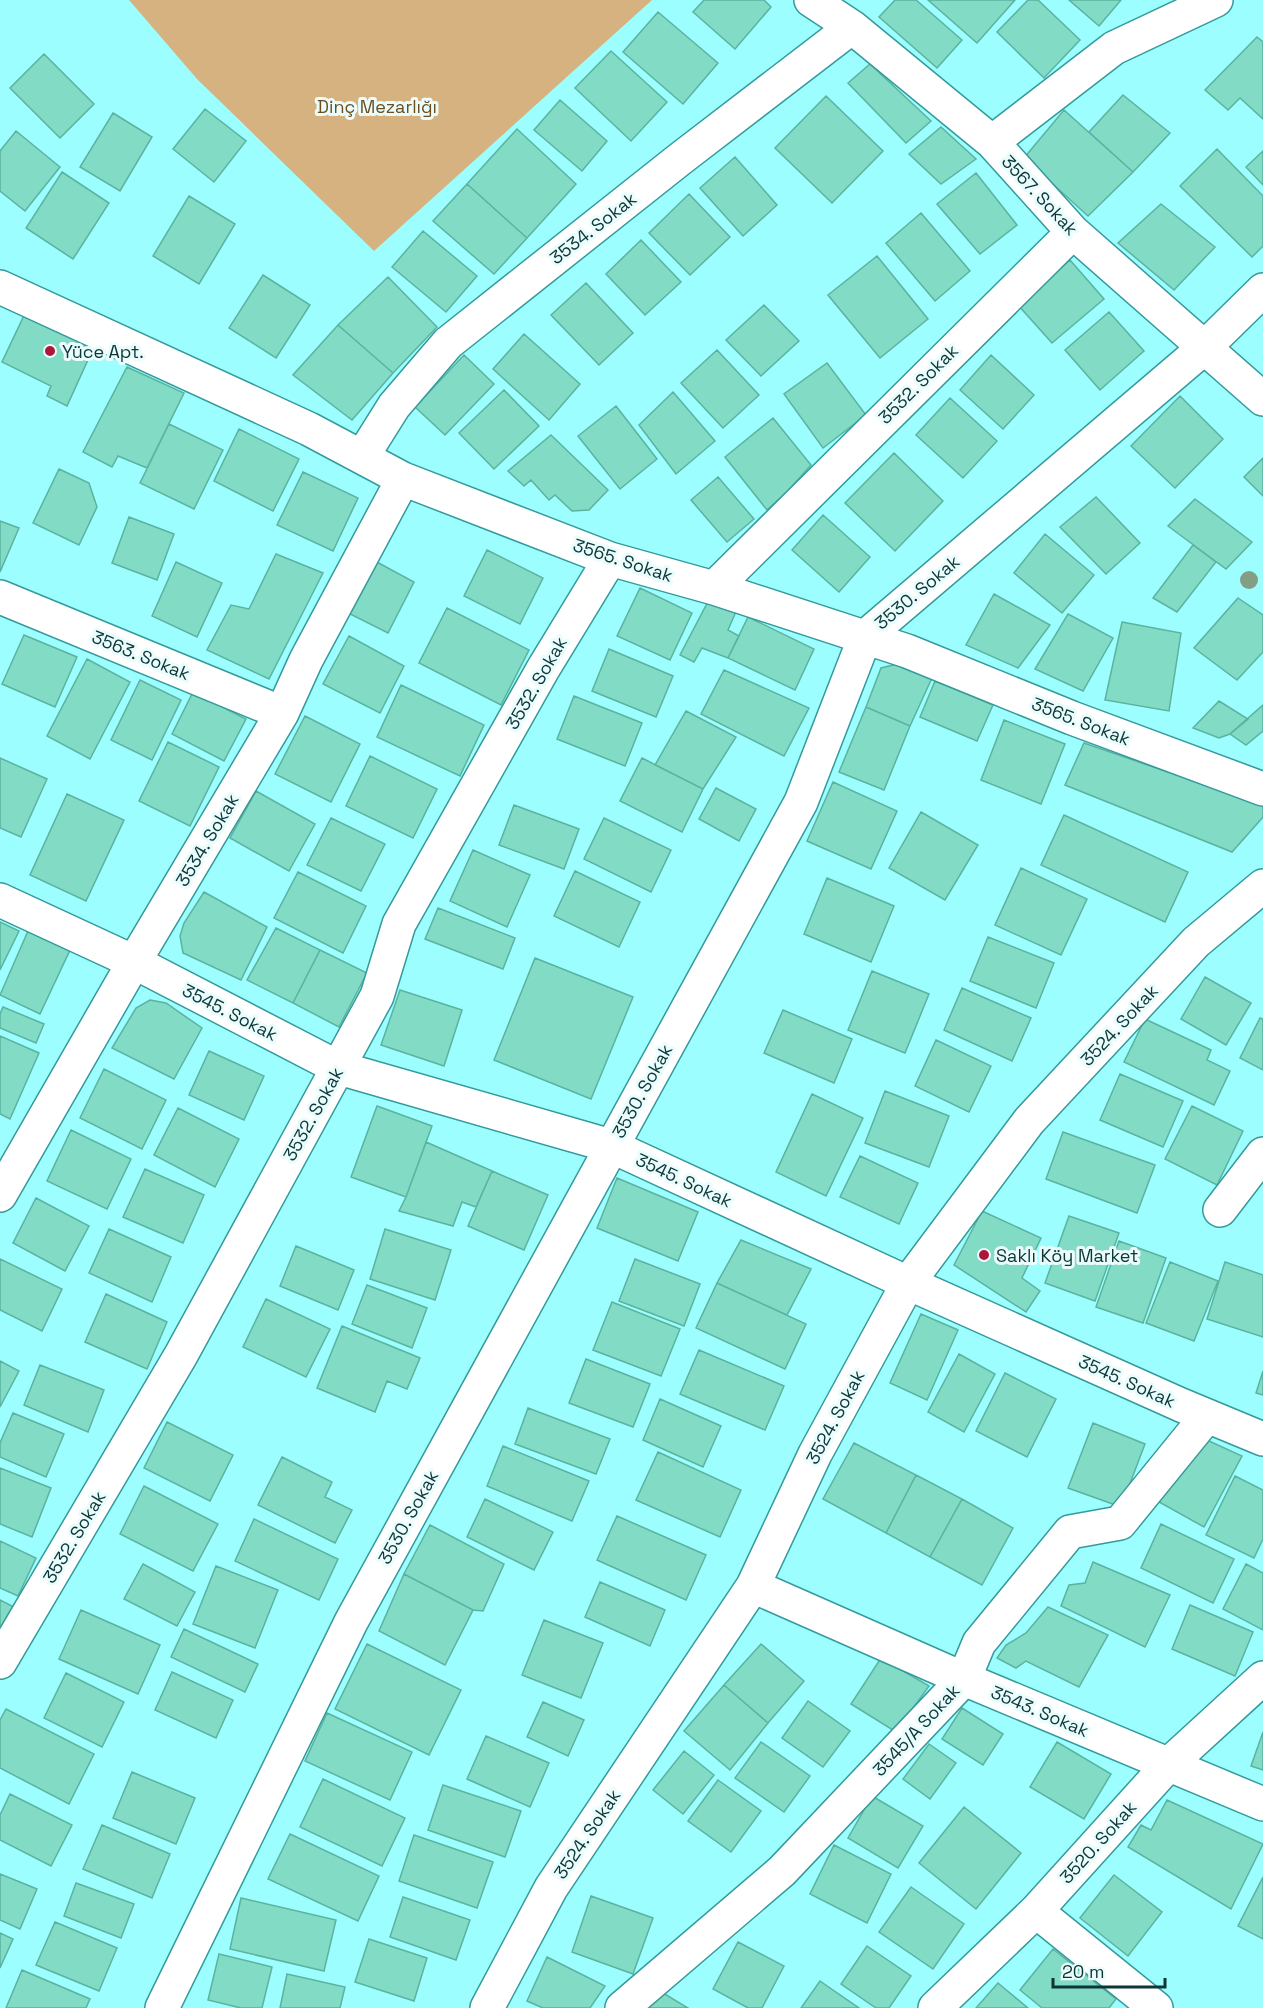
<svg xmlns="http://www.w3.org/2000/svg" width="1263" height="2008" viewBox="0 0 1263 2008" font-family="'Space Grotesk',sans-serif">
<rect width="100%" height="100%" fill="#9dfeff"/>
<path fill="#d5b27f" d="M129,0h523l-278,251 -177,-172z"/>
<path fill="#82dbc5" stroke="#5ab39f" stroke-width="1.5" d="M704,0h60l7,7 -36,42 -42,-37z
M895,0h21l46,40 -25,28 -58,-51z
M928,0h87l-38,43z
M1028,0h10l42,40 -36,38 -47,-46z
M1069,0h52l-22,26z
M658,12l60,51 -35,41 -60,-52z
M1257,37l6,5v77l-23,-21 -12,12 -23,-20z
M611,51l56,51 -36,39 -56,-53z
M44,54l50,50 -34,34 -50,-50z
M870,64l61,57 -25,22 -58,-60z
M1123,95l47,38 -37,39 -44,-40z
M826,96l57,55 -51,52 -57,-55z
M560,100l47,41 -25,30 -48,-41z
M205,109l41,32 -32,41 -41,-33z
M1064,110l69,62 -45,44 -64,-58z
M113,113l39,24 -32,54 -40,-24z
M941,127l35,32 -35,25 -32,-30z
M517,129l59,55 -49,54 -60,-54z
M16,131l44,36 -35,44 -25,-20v-40z
M1217,149l46,47v50l-11,11 -72,-71z
M1263,151v34l-17,-18z
M735,157l42,48 -34,31 -43,-48z
M62,172l47,31 -36,56 -47,-31z
M976,173l41,52 -37,29 -43,-50z
M467,184l60,54 -33,36 -61,-53z
M689,194l41,43 -40,38 -41,-42z
M189,196l46,28 -36,60 -46,-28z
M1161,204l54,43 -41,43 -56,-47z
M921,213l49,58 -35,30 -49,-58z
M423,231l54,45 -31,36 -54,-45z
M641,240l40,42 -36,33 -39,-41z
M877,256l51,63 -48,39 -52,-63z
M1070,260l34,39 -52,44 -34,-38z
M263,275l47,30 -34,53 -47,-30z
M388,277l49,50 -44,46 -55,-48z
M586,283l47,50 -34,32 -48,-50z
M764,305l35,36 -38,35 -35,-36z
M28,307l69,33 -30,66 -20,-10 4,-10 -49,-24z
M1109,312l35,39 -44,39 -35,-40z
M338,325l55,48 -41,47 -59,-45z
M524,334l56,50 -31,36 -56,-51z
M717,350l42,45 -36,33 -42,-45z
M464,355l30,29 -49,51 -30,-28z
M991,355l43,40 -31,34 -43,-39z
M827,363l39,52 -43,33 -39,-54z
M127,367l57,26 -37,75 -29,-12 -6,11 -29,-15z
M504,390l35,36 -45,43 -35,-36z
M673,392l42,49 -39,33 -37,-49z
M1180,396l43,43 -48,49 -44,-42z
M950,398l47,43 -34,37 -47,-43z
M616,406l41,53 -37,30 -42,-53z
M773,418l38,47 -24,27 -20,18 -42,-53z
M169,424l54,26 -29,59 -54,-26z
M239,429l60,30 -26,52 -59,-30z
M551,435l57,55 -19,20 -17,1 -17,-16 -6,5 -18,-20 -7,6 -16,-15z
M894,453l49,48 -48,50 -50,-48z
M1263,458v38l-19,-19z
M59,469l30,14 8,24 -18,38 -46,-22z
M303,472l55,26 -25,53 -56,-26z
M718,477l36,42 -27,23 -36,-42z
M1096,497l44,46 -34,31 -46,-47z
M1195,499l57,43 -26,27 -58,-43z
M823,515l47,42 -31,35 -47,-42z
M129,517l45,17 -17,46 -45,-17z
M0,521l19,7 -19,44z
M1045,534l49,41 -32,38 -48,-40z
M1193,545l23,17 -39,50 -24,-14z
M487,550l56,28 -23,46 -56,-28z
M276,554l47,19 -54,106 -62,-29 24,-45 18,4z
M375,561l39,21 -26,51 -40,-20z
M176,562l46,21 -25,54 -45,-21z
M640,588l52,25 -22,47 -53,-24z
M712,594l27,11 -11,25 11,6 -11,22 -26,-10 -8,14 -14,-7z
M994,594l56,31 -32,43 -52,-23z
M1238,598l25,17v37l-26,28 -43,-32z
M447,608l82,42 -28,55 -82,-42z
M1068,614l45,24 -30,53 -48,-22z
M748,617l66,32 -19,41 -67,-32z
M1122,622l59,11 -12,78 -64,-11z
M24,635l53,22 -22,50 -53,-23z
M349,636l55,30 -24,47 -57,-29z
M609,649l64,27 -17,41 -64,-26z
M87,659l43,23 -40,77 -43,-23z
M893,665l12,1 27,12 -22,48 -44,-19 15,-39z
M724,670l85,38 -25,48 -83,-42z
M140,680l41,20 -29,60 -41,-20z
M935,681l58,24 -16,36 -57,-24z
M401,685l83,40 -24,51 -83,-39z
M193,692l53,27 -22,42 -52,-27z
M574,696l68,27 -17,43 -68,-27z
M1219,701l29,18 -18,15 -11,4 -26,-10z
M1263,705v26l-17,14 -16,-11z
M866,707l44,19 -26,64 -45,-18z
M686,711l50,26 -33,52 -48,-24z
M305,716l55,28 -29,58 -56,-28z
M1004,720l61,24 -24,60 -60,-24z
M168,742l51,25 -29,59 -51,-25z
M1084,743l179,62v12l-31,35 -167,-67z
M370,756l67,33 -24,49 -67,-32z
M0,758l47,21 -26,58 -21,-9z
M642,758l61,31 -21,43 -62,-31z
M833,782l64,29 -26,58 -64,-28z
M716,788l40,21 -17,32 -40,-22z
M256,791l59,33 -26,47 -59,-33z
M67,794l57,26 -38,81 -56,-26z
M514,805l65,24 -15,40 -65,-24z
M921,812l57,33 -33,55 -56,-32z
M1064,815l124,57 -23,50 -124,-57z
M331,818l54,26 -24,47 -54,-26z
M604,818l67,32 -20,42 -67,-33z
M473,850l57,25 -23,52 -57,-26z
M1021,868l66,31 -26,56 -66,-30z
M575,871l65,31 -21,45 -65,-31z
M298,872l68,34 -23,47 -69,-35z
M827,878l67,28 -23,56 -67,-28z
M204,892l63,35 -26,53 -58,-27 -3,-17 4,-13z
M438,908l77,30 -12,31 -78,-30z
M0,922l19,9 -19,39z
M276,928l44,22 -27,53 -46,-23z
M28,931l42,19 -30,64 -40,-19z
M988,937l66,26 -18,45 -66,-27z
M320,950l47,23 -28,54 -46,-24z
M535,958l98,39 -42,102 -97,-39z
M872,971l57,23 -24,59 -57,-23z
M1205,977l46,26 -25,42 -45,-26z
M962,988l69,30 -19,43 -68,-31z
M400,990l62,20 -18,56 -63,-21z
M150,1000l16,3 36,25 -28,51 -62,-31 24,-40z
M3,1007l41,17 -8,19 -36,-15v-14z
M783,1010l69,29 -18,44 -70,-30z
M1260,1018l3,1v51l-23,-12z
M1145,1019l66,31 -4,10 23,11 -16,34 -90,-43z
M0,1036l39,17 -29,66 -10,-5z
M936,1040l55,26 -22,46 -54,-26z
M209,1051l55,25 -20,44 -55,-25z
M104,1069l62,31 -24,49 -62,-31z
M1120,1074l63,27 -20,46 -63,-27z
M885,1091l64,25 -20,51 -64,-24z
M812,1094l51,24 -37,78 -50,-24z
M377,1106l55,20 -26,71 -55,-20z
M1192,1106l51,25 -26,54 -52,-26z
M178,1108l61,31 -24,48 -61,-32z
M71,1130l60,29 -24,50 -60,-28z
M1063,1132l92,33 -18,48 -91,-34z
M426,1142l66,29 -16,36 -14,-5 -9,24 -54,-15 7,-14z
M860,1156l58,27 -19,41 -59,-27z
M145,1169l59,26 -21,48 -60,-26z
M492,1171l56,24 -24,55 -56,-24z
M617,1178l81,34 -20,49 -81,-33z
M36,1198l53,28 -24,45 -52,-28z
M982,1211l59,27 -19,40 18,13 -14,21 -72,-47z
M1069,1216l50,17 -24,68 -50,-18z
M109,1229l62,28 -19,45 -63,-29z
M385,1229l66,21 -16,50 -65,-21z
M741,1240l70,29 -24,46 -70,-32z
M1119,1241l47,17 -23,65 -47,-16z
M296,1246l58,24 -16,40 -58,-24z
M0,1259l62,30 -20,42 -42,-21z
M635,1259l65,25 -16,42 -65,-25z
M1170,1262l48,19 -24,60 -48,-18z
M1225,1262l38,13v62l-56,-18z
M717,1283l89,41 -21,45 -89,-41z
M367,1285l60,23 -15,40 -60,-24z
M106,1294l61,28 -20,47 -62,-27z
M266,1299l64,30 -24,48 -63,-30z
M612,1302l68,27 -19,47 -68,-26z
M921,1314l37,16 -31,70 -37,-17z
M342,1326l78,32 -13,31 -20,-8 -12,31 -58,-24z
M699,1350l85,36 -19,44 -85,-36z
M959,1354l36,20 -31,58 -36,-20z
M586,1359l64,25 -17,43 -64,-24z
M0,1361l19,10 -19,36z
M40,1365l64,25 -16,42 -64,-27z
M1263,1371v24l-7,-2z
M1005,1373l51,26 -29,58 -51,-26z
M660,1399l61,27 -18,41 -60,-27z
M528,1408l82,31 -14,35 -81,-30z
M13,1413l51,21 -18,43 -46,-20v-14z
M167,1422l66,33 -23,46 -66,-33z
M1093,1423l52,21 -24,63 -53,-19z
M1196,1435l46,21 -38,71 -45,-25z
M854,1443l62,32 -30,58 -63,-34z
M503,1446l86,35 -17,40 -85,-35z
M658,1452l83,38 -21,47 -84,-37z
M282,1457l50,25 -7,15 27,13 -17,33 -77,-38z
M0,1468l51,20 -19,49 -32,-13z
M916,1475l46,24 -32,58 -44,-24z
M1235,1476l28,14v49l-9,19 -48,-23z
M144,1486l74,38 -25,47 -73,-37z
M485,1499l68,33 -19,38 -67,-33z
M962,1499l51,29 -31,57 -52,-28z
M617,1516l89,39 -20,45 -89,-40z
M254,1519l84,40 -19,41 -84,-39z
M1161,1524l73,35 -21,44 -72,-35z
M430,1525l74,39 -21,47 -10,-1 -69,-36z
M0,1541l36,17 -18,38 -18,-8z
M1093,1562l77,33 -25,52 -84,-41 8,-21 16,-2z
M143,1564l52,28 -18,34 -53,-27z
M1246,1564l17,9v57l-40,-21z
M216,1566l62,24 -23,58 -62,-24z
M404,1574l69,36 -28,55 -66,-34z
M600,1582l65,28 -15,36 -65,-29z
M0,1600l14,7 -14,27z
M1190,1605l63,27 -18,44 -63,-27z
M1048,1607l60,28 -29,52 -53,-26 -10,7 -19,-10 9,-13 20,-12z
M81,1610l79,35 -22,49 -79,-35z
M544,1620l59,23 -22,55 -59,-23z
M184,1629l74,35 -13,28 -74,-35z
M367,1644l94,46 -32,65 -94,-46z
M761,1644l43,37 -36,42 -44,-38z
M881,1658l48,28 -33,46 -45,-28z
M172,1672l61,28 -17,38 -61,-28z
M66,1673l58,29 -22,45 -58,-29z
M724,1685l44,38 -38,47 -46,-39z
M808,1701l42,30 -27,36 -41,-29z
M543,1702l41,18 -16,36 -41,-19z
M962,1708l41,26 -20,31 -41,-26z
M6,1709l88,45 -25,50 -69,-36v-48z
M327,1713l85,39 -22,48 -85,-39z
M1263,1732v38l-12,-4z
M486,1736l63,27 -19,44 -63,-28z
M761,1742l49,34 -26,36 -49,-34z
M1057,1742l54,32 -27,45 -54,-32z
M929,1744l27,19 -26,36 -27,-20z
M684,1751l30,24 -31,39 -30,-24z
M132,1772l63,26 -19,46 -63,-26z
M323,1779l82,39 -23,48 -82,-39z
M718,1780l43,31 -30,41 -43,-31z
M443,1785l78,26 -16,46 -77,-27z
M10,1794l62,31 -21,41 -51,-26v-25z
M872,1796l51,30 -25,42 -50,-30z
M1167,1800l96,44 -32,65 -103,-62 13,-22 10,5z
M964,1807l57,46 -45,56 -57,-46z
M102,1825l68,29 -18,44 -69,-29z
M290,1834l89,42 -21,45 -90,-42z
M414,1835l79,27 -16,46 -78,-27z
M834,1845l57,29 -24,49 -57,-29z
M0,1874l37,15 -17,40 -20,-9z
M1114,1875l48,37 -34,44 -48,-38z
M1263,1877v62l-25,-13z
M76,1883l58,21 -13,34 -57,-22z
M911,1887l53,37 -31,45 -54,-37z
M591,1896l62,22 -20,56 -61,-22z
M403,1897l67,23 -14,40 -66,-23z
M241,1898l95,22 -12,51 -94,-22z
M55,1922l62,26 -18,43 -63,-26z
M0,1933l13,6 -13,29z
M369,1939l58,19 -13,43 -59,-19z
M738,1942l46,24 -22,42h-14l-35,-19z
M867,1946l44,30 -22,32h-13l-35,-24z
M1053,1949l63,50 -7,9h-67l-22,-18z
M219,1954l53,13 -10,41h-21l-33,-8z
M547,1957l58,29 -15,22h-47l-16,-7z
M22,1970l68,29 -4,9h-80z
M287,1974l58,13 -5,21h-60z
M820,1981l39,27h-58z
M998,1983l30,25h-52z
M658,1990l30,18h-41z"/>
<g fill="none" stroke-linecap="round" stroke-linejoin="round">
<defs>
<path id="minor" d="M811,0l41,27 140,115 81,90 190,167
M992,142l122,-94 102,-48
M0,287l309,142 94,50 207,80 104,29 193,63 165,67 191,71
M362,457l32,-51 54,-63 232,-184 172,-132
M714,588l359,-356
M0,597l282,116
M0,900l134,62 205,106 272,78 297,137 273,122 82,34
M0,1195l134,-233 148,-249 24,-53 97,-181
M1220,1210l43,-56
M753,1586l211,93 299,125
M0,1662l181,-307 196,-359 22,-72 144,-255 67,-110
M1036,1911l120,97
M162,2008l189,-386 450,-820 64,-165 339,-289 59,-58
M487,2008l64,-120 202,-302 62,-132 93,-171 121,-162 167,-179 67,-56
M622,2008l160,-137 182,-192 15,-36 91,-111 50,-9 87,-107
M935,2008l101,-97 133,-147 94,-86"/>
</defs>
<use href="#minor" stroke="#349a9b" stroke-width="36"/>
<use href="#minor" stroke="#fff" stroke-width="33"/>
</g>
<circle fill="#839e84" cx="1249" cy="580" r="9"/>
<g fill="#ad1838" stroke="#eafcfc" stroke-width="2">
<circle cx="50" cy="351" r="6"/>
<circle cx="984" cy="1255" r="6"/>
</g>
<g text-anchor="middle" dominant-baseline="central" stroke-width="6" stroke-linejoin="round" paint-order="stroke">
<g font-size="18" fill="#6d4f1f" stroke="#eafcfc">
<text x="377" y="106">Dinç Mezarlığı</text>
</g>
<g font-size="18" fill="#0c3738" stroke="#eafcfc">
<text transform="translate(1040 195) rotate(47)">3567. Sokak</text>
<text transform="translate(593 228) rotate(-38)">3534. Sokak</text>
<text transform="translate(918 384) rotate(-45)">3532. Sokak</text>
<text transform="translate(623 560) rotate(18)">3565. Sokak</text>
<text transform="translate(917 592) rotate(-40)">3530. Sokak</text>
<text transform="translate(141 655) rotate(22)">3563. Sokak</text>
<text transform="translate(536 683) rotate(-60)">3532. Sokak</text>
<text transform="translate(1081 721) rotate(21)">3565. Sokak</text>
<text transform="translate(207 840) rotate(-59)">3534. Sokak</text>
<text transform="translate(230 1012) rotate(27)">3545. Sokak</text>
<text transform="translate(1119 1025) rotate(-47)">3524. Sokak</text>
<text transform="translate(642 1091) rotate(-61)">3530. Sokak</text>
<text transform="translate(313 1114) rotate(-61)">3532. Sokak</text>
<text transform="translate(684 1180) rotate(25)">3545. Sokak</text>
<text transform="translate(1127 1381) rotate(24)">3545. Sokak</text>
<text transform="translate(835 1417) rotate(-62)">3524. Sokak</text>
<text transform="translate(408 1517) rotate(-61)">3530. Sokak</text>
<text transform="translate(74 1537) rotate(-59)">3532. Sokak</text>
<text transform="translate(1040 1711) rotate(23)">3543. Sokak</text>
<text transform="translate(916 1730) rotate(-47)">3545/A Sokak</text>
<text transform="translate(587 1834) rotate(-56)">3524. Sokak</text>
<text transform="translate(1098 1842) rotate(-48)">3520. Sokak</text>
</g>
<g font-size="18" fill="#0c3738" stroke="#eafcfc" text-anchor="start">
<text x="62" y="351">Yüce Apt.</text>
<text x="996" y="1255">Saklı Köy Market</text>
</g>
</g>
<path d="M1053 1978v9h112v-9" fill="none" stroke="#0c3738" stroke-width="3"/>
<text x="1062" y="1978" font-size="18" fill="#0c3738" stroke="#eafcfc" stroke-width="4.5" paint-order="stroke">20 m</text>
</svg>
